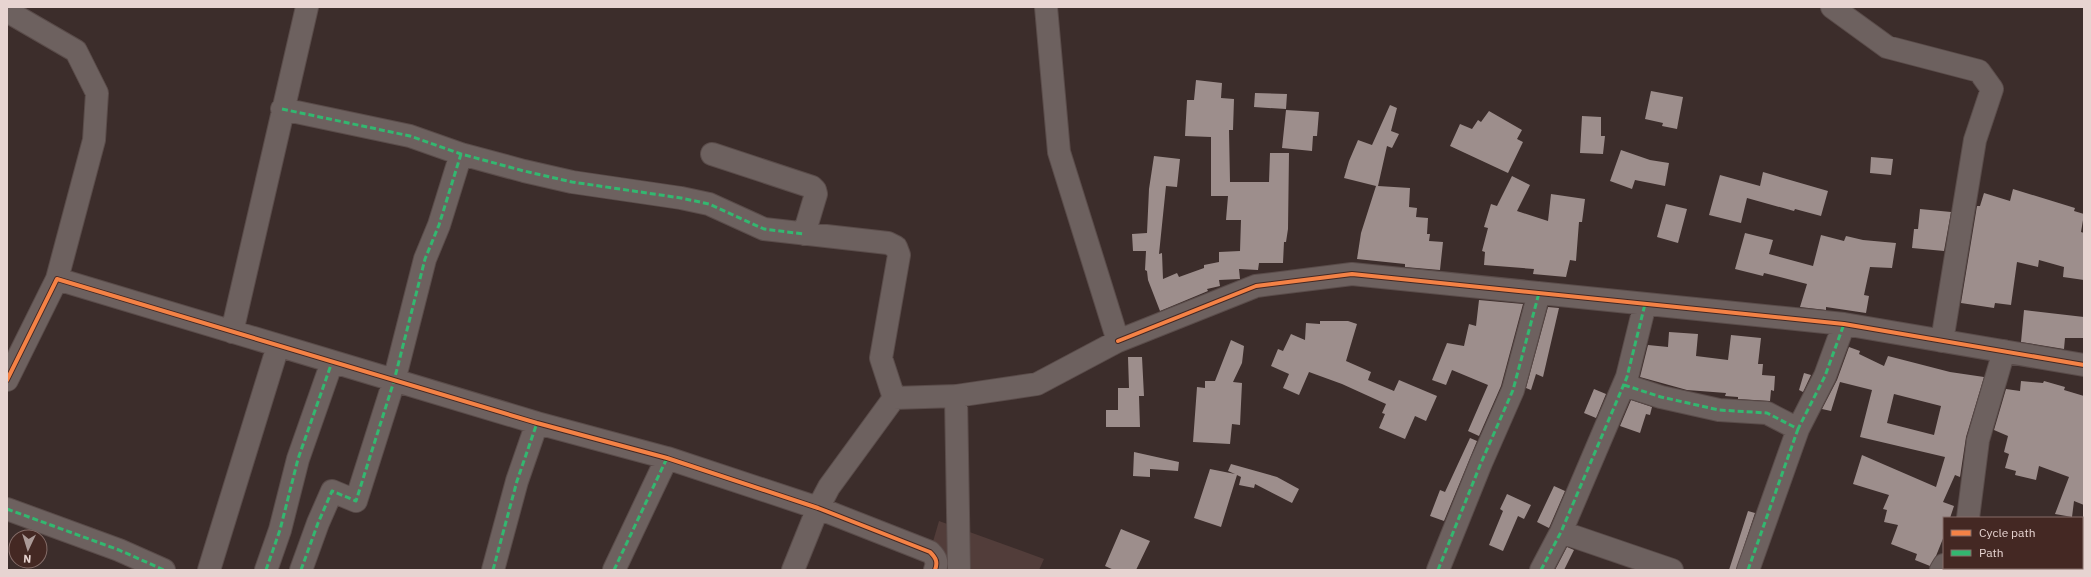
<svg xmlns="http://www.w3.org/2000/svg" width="2091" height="577" viewBox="0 0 2091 577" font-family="'IBM Plex Sans',sans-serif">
<rect width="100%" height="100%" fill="#3c2d2b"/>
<path fill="#523d3a" d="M939,521l105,38 -5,11h-95l-14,-18z"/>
<path fill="#9d8e8c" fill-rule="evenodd" d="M1196,80l26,3 -1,15 13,1 -1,31h-4l1,52h39l1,-29h19l-1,76 -2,13h-2l-1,21h-24l-1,7 -19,-1 1,10 -21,1 1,6 -13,3 1,2 -48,20 -12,-31 -1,-9 -2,-1 1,-19h-13l-1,-17 15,-1 2,-44 5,-33 26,3 -3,28 -11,-1 -7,68 3,-1 1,26 14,-6 2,4 25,-9v-3l15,-3v-10l21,-1 1,-31h-15l2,-24h-17v-59l-26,-1 2,-36h7z
M1651,91l32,6 -6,32 -15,-3 1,-3 -18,-4z
M1255,93l32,1 -1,15 -32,-2z
M1390,105l7,3 -6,23 8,3 -7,14 -5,-2 -9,40 32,2 -1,19 8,1 -1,9 12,1 -1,16h3l-1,7 14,1 -3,28 -35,-3v-3l-48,-5 4,-26 15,-47 -32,-8 5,-17 9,-21 14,5z
M1286,110l33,2 -2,24h-4l-1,15 -30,-3z
M1489,111l33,19 -5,9 6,3 -15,31 -58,-27 10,-22 12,5 6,-9 3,2z
M1582,116l19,1v19h4l-2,18 -23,-1z
M1621,150l29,10 19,3 -4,23 -30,-6 -3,9 -22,-8z
M1871,157l22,2 -2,16 -21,-2z
M1763,172l65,19 -7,25 -26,-7 -1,2 -47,-13 -6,25 -32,-8 11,-40 40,11z
M1512,176l18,9 -13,26 31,10 3,-27 34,5 -3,23h-3l-3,39 -6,-1 -4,17 -33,-3 1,-5 -50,-4 1,-13 -3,-1 6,-23 -4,-1 7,-23 6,2z
M2013,189l62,19 -1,3 10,3 -3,18 3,1v47l-21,-3 1,-10 -25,-7 -1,7 -21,-5 -6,43 -16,-2 -1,5 -33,-5 16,-97h3l4,-13 26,8z
M1666,204l21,5 -9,34 -21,-6z
M1920,209l31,3 -7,39 -32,-3 2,-19h4z
M1745,233l28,7 -4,14 44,12 8,-31 23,6 2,-5 17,4 33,3 -4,25 -22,-1 -6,28 5,1 -3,17 -40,-6v3l-26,-3 7,-23 -43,-11 -1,3 -28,-7z
M1479,300l44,4 -22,82 -22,50 -11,-5 20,-46 -36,-15 -6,15 -14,-5 15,-37 17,3 5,-22 7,2z
M1548,307l11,1 -16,69 -7,-3 -5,16 -5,-2z
M2024,310l60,7v21h-19l-1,11 -43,-7z
M1320,321h28l9,3 -11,37 25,11 -3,8 26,11 5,-11 38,16 -11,25 -11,-5 -10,23 -26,-11 6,-14 -3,-1 4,-9 -44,-20 -33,-12 -10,23 -16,-7 6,-14 -18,-8 7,-17 5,2 8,-17 14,6 1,-17 14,1z
M1669,332l29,2 -2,22 32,4 3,-25 30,3 -3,26h5l-1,11 13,1 -1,15 -3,-1 -1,11 -32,-2v-2l-13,-1 1,-3 -39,-3 -47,-13 8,-32 20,2z
M1231,340l13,6 -2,17 -9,19 9,1 -2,42 -8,-1 -2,20 -37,-2 4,-55 8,1v-7h10z
M1849,347l11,4 -1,3 25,12 4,-10 62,16 34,5 -18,60 -6,40 -5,-2 -12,27 11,4 -4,12h-6v18l-8,20 -6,10 -15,-6 2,-6 -26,-10 7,-19 -14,-3 3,-12 -4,-1 6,-14 -36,-11 9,-29 74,32 9,-30 -85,-20 12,-47 -32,-8 -9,29 -9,-2 15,-29zM1894,394l47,12 -7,29 -47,-12z
M1128,357h14l2,39h-5l1,31h-34v-17h12v-22h11z
M1804,373l7,2 -8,17 -4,-2z
M2021,381l22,2 1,-2 21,6 -1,3 20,6v109l-10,-4 -2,16 -17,-3 14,-37 -30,-11 -3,14 -21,-5 1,-4 -11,-3 4,-14 -5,-2 4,-16 -14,-6 12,-41 14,2z
M1594,389l12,5 -10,24 -12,-5z
M1631,400l21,7 -2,8 -4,-1 -6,19 -20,-7z
M1470,438l7,3 -33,80 -14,-5 10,-26 5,2z
M1134,452l45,10 -1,9 -28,-2v8l-17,-1z
M1231,464l46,13 22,12 -7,14 -37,-19 -1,4 -15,-3 2,-8 -4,-2 -16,52 -27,-9 16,-49 25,5 -7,-3z
M1554,486l11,5 -16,37 -12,-6z
M1507,494l24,11 -7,14 -6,-3 -15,35 -14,-6 14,-34 -3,-2z
M1748,511l7,2 -19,57h-7z
M1121,529l29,12 -14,29h-22l-9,-4z
M1567,547l7,3 -10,20h-9z"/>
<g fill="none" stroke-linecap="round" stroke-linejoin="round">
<defs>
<path id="minor" d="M1832,7l55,40 92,24 13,18 -17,51 -33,201
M7,11l69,40 21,42 -3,47 -37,139
M282,109l128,27 51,18 63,17 48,11 109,16 28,6 55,25 124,14 8,4 3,8 -18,103 13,40
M712,154l100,33 3,3 1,4 -12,40
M232,332l75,-325
M1118,341l138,-55 96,-12 492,50 240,41
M7,380l50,-101 480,144 130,35 151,50 112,44c6,6 8,10 5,18
M1624,385l37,12 58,13 48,3 31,16 27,-53 19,-52
M956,396l3,174
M7,509l112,41 45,20
M1968,518l10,-78 26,-89
M1561,532l111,38
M209,570l69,-224
M266,570l14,-40 18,-71 34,-97
M301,570l17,-47 14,-32 24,10 38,-120 31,-122 14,-34 22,-71
M493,570l24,-89 20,-58
M614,570l53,-112
M793,570l25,-62 11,-21 65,-89 62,-2 81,-12 81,-43 -59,-189 -13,-145
M1438,570l43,-107 32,-73 26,-97
M1541,570l20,-38 66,-155 18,-73
M1748,570l50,-141
M1941,570l3,-5"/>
</defs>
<use href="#minor" stroke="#5a4c4a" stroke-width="24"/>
<use href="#minor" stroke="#6d615f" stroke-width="22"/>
<path stroke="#33b770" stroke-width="3" stroke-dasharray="6 3" stroke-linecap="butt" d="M282,109l128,27 51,18 63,17 48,11 109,16 28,6 55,25 40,5
M1624,385l37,12 58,13 48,3 31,16 27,-53 19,-52
M7,509l112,41 45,20
M266,570l14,-40 18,-71 34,-97
M301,570l17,-47 14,-32 24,10 38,-120 31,-122 14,-34 22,-71
M493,570l24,-89 20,-58
M614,570l53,-112
M1438,570l43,-107 32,-73 26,-97
M1541,570l20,-38 66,-155 18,-73
M1748,570l50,-141"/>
<defs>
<path id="cycleway" d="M1118,341l138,-55 96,-12 492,50 240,41
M7,380l50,-101 480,144 130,35 151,50 112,44c6,6 8,10 5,18"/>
</defs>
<use href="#cycleway" stroke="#442823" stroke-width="6"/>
<use href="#cycleway" stroke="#f48246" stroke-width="4"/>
</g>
<rect width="2091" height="577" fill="none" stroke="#e7d4d1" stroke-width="16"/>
<rect x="1943" y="517" width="140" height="52" fill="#442823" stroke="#856d69"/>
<rect x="1951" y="530" width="20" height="6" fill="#f48246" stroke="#856d69"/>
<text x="1979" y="537" font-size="12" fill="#e7d4d1">Cycle path</text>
<rect x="1951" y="550" width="20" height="6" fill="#33b770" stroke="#856d69"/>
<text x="1979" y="557" font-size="12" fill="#e7d4d1">Path</text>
<g transform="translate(28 549) rotate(184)"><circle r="19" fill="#442823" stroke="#856d69"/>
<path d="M0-3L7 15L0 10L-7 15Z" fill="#ab9a97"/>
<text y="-6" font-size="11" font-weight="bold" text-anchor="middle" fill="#e7d4d1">N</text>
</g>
</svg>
